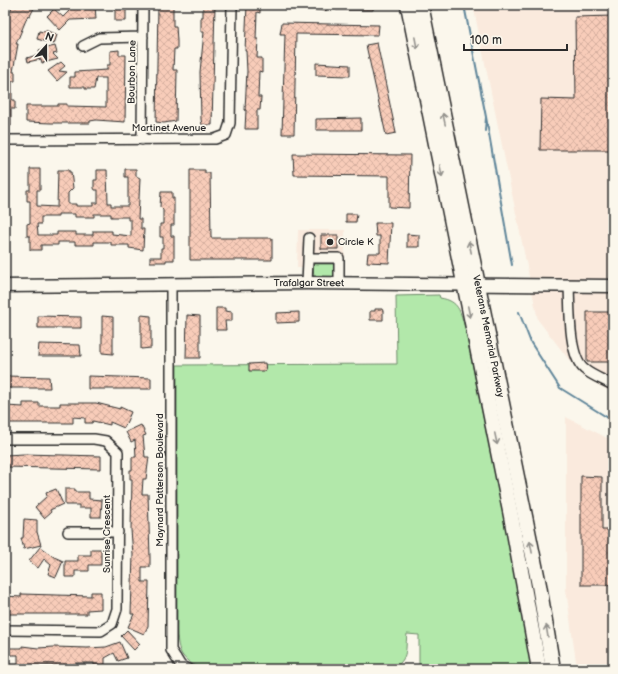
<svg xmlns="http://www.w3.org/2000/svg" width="618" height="674" viewBox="0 0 618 674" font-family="'Balsamiq Sans',sans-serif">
<defs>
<pattern id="building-cross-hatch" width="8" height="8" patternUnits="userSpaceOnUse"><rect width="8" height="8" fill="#f8ccb9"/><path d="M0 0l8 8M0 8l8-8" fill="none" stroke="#d5af9f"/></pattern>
</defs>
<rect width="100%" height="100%" fill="#fbf7ec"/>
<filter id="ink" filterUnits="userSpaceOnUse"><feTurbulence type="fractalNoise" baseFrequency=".025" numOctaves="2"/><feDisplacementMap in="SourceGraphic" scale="8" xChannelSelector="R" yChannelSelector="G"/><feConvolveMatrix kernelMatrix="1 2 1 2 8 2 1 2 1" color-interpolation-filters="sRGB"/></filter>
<g filter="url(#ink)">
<path fill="#faeadd" d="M473,5h140v388l-32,-18 -43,-55z
M298,230h47v39l-48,-1z
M566,417l47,24v228h-36l-11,-79z"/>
<path fill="#b2e8aa" stroke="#6e8a6a" d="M313,264h23l-1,15h-21z
M439,295l1,3c19,3 20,13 25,30l50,244 17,97h-113v-34l-12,-1c-2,14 2,24 -12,33l-196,1c-18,-10 -21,-15 -22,-36v-267l220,-1 -1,-68z"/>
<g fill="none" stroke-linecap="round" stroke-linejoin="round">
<path stroke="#60869a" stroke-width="2" d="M464,5l22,112 -1,14
M486,117l26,148
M519,312l12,31 29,45 53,33"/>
</g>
<path fill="url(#building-cross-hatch)" stroke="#2b2b2b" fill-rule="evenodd" d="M14,5h14l6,3 -4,8 -2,-1 -12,29h2l-5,28h2v9h-3v19h3v9h-4v17h-6v-102l5,-14z
M75,5h20l1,14 -26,1 -10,10 -13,-14 7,-7 9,8 6,-6 -1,-5z
M115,5h11v16h-11z
M158,5h15v21h3l1,15v8h-3l-1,21h4l-1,51 -12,2 -8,-1z
M203,5h12l-3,120h-10l-1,-6 -1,-47 4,-40h-3v-15h2z
M247,5h13v8l-3,-1 -1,27h2l-1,19h5v14l-3,-1 -1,26h3l-1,13h-3v19h-12l1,-19h-1l2,-39 -1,-20h-1z
M306,5h20v6l-20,-2z
M336,5h38l-1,5h-37z
M613,16v134h-73l1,-51 35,1 -1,-83z
M282,23l97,2 -1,10 -82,-1 -2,100h-12l3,-100h-5z
M45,30l12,5 -3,9 -17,-5 2,-8 5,1z
M377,43l19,90 -10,2 -20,-90z
M55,46l2,7 -4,1 5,5 -16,4 -1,-4 -13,3 -1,-4 13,-4 -1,-4z
M119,50v5h7l-1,67 -29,-2 -6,1v2h-39l-25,-1v-16h32v-2h9v2l39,1v-29h-10l-2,11h-9v-2h-15v-10h5v-5l32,-2v-5h3v-14z
M61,62l4,4 -6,5 8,1 -10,9 -9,-10z
M316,63l34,2v11l-34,-1z
M361,118v12h-45v-11z
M293,154l117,1 -1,53 -20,-1v-31l-95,-1z
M30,169h10v21h-3v16l20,1 1,-37h11v2h2l2,16 -5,5v11h8v2h17v-3h5v-13h-3l-1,-2v-8h3v-10h10l1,33h3v3h17v-29h-3v-8h11v7l4,2 -2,41h3v10h3l-1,21 -14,-2v-3h-18v-3h-17v3h-19v-3h-17v3h-17v5h-11v-14h-3v-12l3,-1v-22h-3v-11h3zM58,214h17v3h19v-3h17v3h17v3h3v16l-19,-2v-3h-19v4h-17v-3h-19v3h-19l-1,-11h4v-7h17z
M190,170h15v3h5l1,65h61v22h-82z
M161,192h11v6h2v27h-3v11h3v24h-8v2h-16v-5h11v-9h2v-11h-3v-13h3v-14l-3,-3z
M346,214h11l-1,8h-10z
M375,223h16l-2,40 -22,-1 1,-9h12v-17h-4z
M407,234l12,1v12h-12z
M321,235h17v14h-17z
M216,308h9v3l7,1v9h-7l1,9h-10z
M375,309h7l1,2v9h-13v-9h5z
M299,312v10l-23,1v-10z
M587,312h26v50h-26z
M141,315l10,1v32l-10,1z
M187,315l13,1v42h-14z
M38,316l43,1v11h-43z
M102,316l11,1v37l-11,-1z
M39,344l41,1 1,11h-43z
M265,363l1,8h-17v-7z
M5,376l44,1 1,11h-45z
M88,376l63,2v11h-63z
M23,403h16v3h21v-3h36l24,6v-2l11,5 -7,16 -14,-6v3l-17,-4 -1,2h-7v-5l-12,-1v6h-67v-17l17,1z
M141,425l5,10 -3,1 2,21h4l-3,22h-3l-1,15h6l2,63v10h-8v15h7l-1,44 -4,8 -16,-7 6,-13h-3l2,-59 -2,-25 1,-51h-2v-9h2v-13h4l-1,-17 -4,2 -5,-10z
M24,454l77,2v13l-96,-2v-12z
M581,476l21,1v53h11v55h-32z
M56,489l7,15 -13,6 1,2 -7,6 -9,-11 12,-11 -1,-3z
M65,489h10v3h14v7l13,1 -1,17h-10v-9h-12v-3h-14z
M24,519l13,1v12l4,13 -17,4 -3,-11h2z
M40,547l14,10 9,4 -7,16 -8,-3 3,-9 -7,-6 -6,9 -9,-7z
M91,549h10v16h-12v6h-14v6h-10v-16h13v-6h13z
M91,592h10v17l-14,1v4h-82v-18l16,1v-3l70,2z
M127,630l13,14 -6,6 -13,-14z
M120,642l7,16 -9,3 -4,-8 -9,5v7h-11v-2h-19v3l-57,-1v-10h-13v-7h17v-2l16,2 16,-1 33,1 19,-1z"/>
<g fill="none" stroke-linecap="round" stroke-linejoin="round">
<defs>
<path id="minor" d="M83,46l16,-8 44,-1
M5,140l210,-1 11,-4 4,-12 2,-118
M142,140l1,-135
M308,258h31v26
M307,283l2,-45
M171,285v365l10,16 7,3
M569,285c1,20 -1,71 15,84 8,7 20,11 29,16
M5,439h89l12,2 12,11 -1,157 -5,15 -11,7 -96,-1
M68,532h50"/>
<g id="major">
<path id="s1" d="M5,286l302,-3 306,3"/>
</g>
<g id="highway">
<path d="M408,5l103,511 28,153"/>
<path id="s2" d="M421,5l118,580 14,84"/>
</g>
</defs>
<use href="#minor" stroke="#2b2b2b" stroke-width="12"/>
<use href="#major" stroke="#2b2b2b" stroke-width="15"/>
<use href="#highway" stroke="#2b2b2b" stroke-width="17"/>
<use href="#minor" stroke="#fbf7ec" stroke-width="9"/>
<use href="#major" stroke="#fbf7ec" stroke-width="12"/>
<use href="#highway" stroke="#fbf7ec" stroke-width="14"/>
</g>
<defs><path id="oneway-shaft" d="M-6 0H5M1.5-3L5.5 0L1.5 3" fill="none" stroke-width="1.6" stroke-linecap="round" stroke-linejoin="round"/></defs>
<g stroke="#93918c">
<use href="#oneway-shaft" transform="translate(416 43) rotate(79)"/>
<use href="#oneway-shaft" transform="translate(444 119) rotate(-102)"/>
<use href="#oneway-shaft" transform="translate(441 171) rotate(79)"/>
<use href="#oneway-shaft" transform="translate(470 247) rotate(-102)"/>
<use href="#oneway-shaft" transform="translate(469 312) rotate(78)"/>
<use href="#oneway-shaft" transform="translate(496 439) rotate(78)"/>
<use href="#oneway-shaft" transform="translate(531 547) rotate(-101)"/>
<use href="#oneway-shaft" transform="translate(547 631) rotate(-99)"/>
</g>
</g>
<circle fill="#2b2b2b" stroke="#fbf7ec" stroke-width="1.5" cx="330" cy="242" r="4"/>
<g text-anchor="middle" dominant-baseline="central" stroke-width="3.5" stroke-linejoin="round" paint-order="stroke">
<g font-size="10" fill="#2b2b2b" stroke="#fbf7ec">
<text transform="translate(132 72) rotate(-89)">Bourbon Lane</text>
<text x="169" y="128">Martinet Avenue</text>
<text stroke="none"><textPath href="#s1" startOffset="304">Trafalgar Street</textPath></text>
<text stroke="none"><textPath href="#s2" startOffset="338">Veterans Memorial Parkway</textPath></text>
<text transform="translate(160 480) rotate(-90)">Maynard Patterson Boulevard</text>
<text transform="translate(107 534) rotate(-90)">Sunrise Crescent</text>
</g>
<g font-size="10" fill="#2b2b2b" stroke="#fbf7ec" text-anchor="start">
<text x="338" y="242">Circle K</text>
</g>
</g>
<rect width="618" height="674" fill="none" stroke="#fbf7ec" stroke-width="20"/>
<rect x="10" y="10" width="598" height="654" fill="none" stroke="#2b2b2b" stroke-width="1.5" filter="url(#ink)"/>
<g transform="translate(46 46) rotate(21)" stroke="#fbf7ec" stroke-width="3" paint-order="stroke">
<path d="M0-3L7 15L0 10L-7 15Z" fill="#2b2b2b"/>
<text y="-6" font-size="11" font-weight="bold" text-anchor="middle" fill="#2b2b2b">N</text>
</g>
<path d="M464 44v6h103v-6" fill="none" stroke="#2b2b2b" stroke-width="2"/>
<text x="470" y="44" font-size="12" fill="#2b2b2b" stroke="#fbf7ec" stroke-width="3" paint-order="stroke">100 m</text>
</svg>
